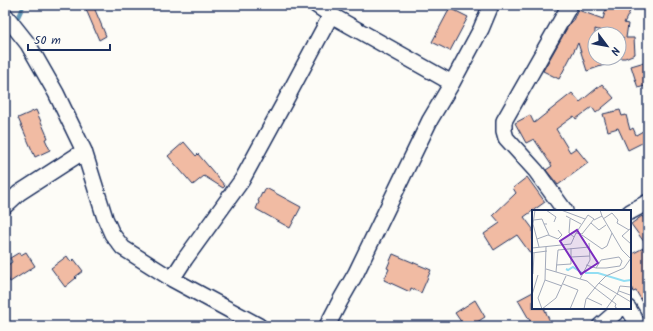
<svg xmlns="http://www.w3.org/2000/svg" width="653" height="331" viewBox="0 0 653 331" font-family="Kalam,sans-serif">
<rect width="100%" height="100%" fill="#fdfcf7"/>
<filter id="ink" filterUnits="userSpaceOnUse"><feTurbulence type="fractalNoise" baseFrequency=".025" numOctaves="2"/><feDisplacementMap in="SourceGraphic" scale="8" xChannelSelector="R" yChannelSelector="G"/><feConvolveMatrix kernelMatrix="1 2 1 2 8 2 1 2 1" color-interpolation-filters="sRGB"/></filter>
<g filter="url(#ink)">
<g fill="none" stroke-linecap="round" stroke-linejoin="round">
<path stroke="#6298b7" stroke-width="3.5" d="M16,22l8,-17"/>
</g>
<path fill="#f1bba3" stroke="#1b2f5e" d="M91,5h2l13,31 -7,4 -14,-33z
M607,5h24l-1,6 -6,12 4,1 -2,14h8l1,16 -10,4h-6v-20h5l-5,-2v-2h-7l-17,-5v29h7l2,7 -17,6 -9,-28 -19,36 -16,-8 28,-50 1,1 6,-12 25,9z
M450,8l18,9 -18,34 -18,-9z
M648,61v24l-10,3 -7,-22z
M602,84l12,14 -18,15 -4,-6 -16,12 -2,-3 -18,13 14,23 6,-4 12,15 -30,22 -12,-15 6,-4 -18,-27 -8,4 -11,-20 15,-8 4,8 38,-30 8,9z
M36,110l12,28 -3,1 5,11 -15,7 -17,-39z
M620,110l2,6 4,-1 4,15 3,-2 3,7 12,-7v12l-20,10 -10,-22 -10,3 -5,-17z
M184,142l12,14 2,-2 27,32 -2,2 -19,-12 -11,9 -25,-29z
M527,177l18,25 -21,15 9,12v28l-16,-22 -23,15 -10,-16 16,-11 -7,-8 23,-22 -3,-5z
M266,188l35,19 -11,21 -34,-19 3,-7 -1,-1 4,-8 1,1z
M642,216l6,8v87l-12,-20 -3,1 -3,-9v-28l17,-9 -16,-22z
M20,252l1,3 5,-3 9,14 -25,16 -5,-9v-6l7,-5 -2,-4z
M393,254l38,16 -10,23 -10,-5 -1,4 -26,-12 5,-11 -2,-1z
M67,256l4,6 3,-3 9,12 -8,6 1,1 -11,9 -14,-19z
M533,292v16h11l8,18h-19l-15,-26z
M475,300l10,17 -14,9h-7l-9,-13z"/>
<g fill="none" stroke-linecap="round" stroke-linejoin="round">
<defs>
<path id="minor" d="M316,5l15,10 121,68
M5,15l23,29 28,49 28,58 21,67 7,16 11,14 49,31 87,47
M5,206l14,-13 65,-42
M565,211l-29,-40 -30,-33 -2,-7v-10l66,-116
M630,212l18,-10
M172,279l13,-20 57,-79 42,-77 47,-88
M628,308l11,18
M327,326l13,-25 16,-28 74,-153 22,-37 29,-54 10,-24
M600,326l21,-18"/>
</defs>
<use href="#minor" stroke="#1b2f5e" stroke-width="18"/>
<use href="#minor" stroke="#fdfcf7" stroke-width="15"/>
</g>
</g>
<g transform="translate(532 210)">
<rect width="99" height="99" fill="#fdfcf7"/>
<path fill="none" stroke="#92def3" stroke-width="2" d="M34,59l2,1 5,-3 9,6M53,63h13l26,8 7,-1"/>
<path fill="none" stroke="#a3aaba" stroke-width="1" d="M3,0l-2,14 6,23M14,0l10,7 -2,5M29,0l24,9M34,6l15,8M70,6l20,34 9,9M38,9l-1,14 5,4M71,9l9,-6 6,7 -1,3 12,7M2,10l8,-1 2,5h3M62,10l8,-4 -2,-6M59,13l8,7 7,-5M12,14l5,11M99,18l-9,8 9,8M50,25l20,14 5,-3 5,-13M5,29l11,-4 10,4 4,-4 -4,-5M0,38l39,-4 5,-11 6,1 12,-15 -6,-4 -12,18M0,43l15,-2M39,47l19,-1M24,55l15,-1v-16M54,55l10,3h10l14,-2 2,-5 -3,-4 -18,3 -5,8M14,59l41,12 8,7M24,62l2,-22 31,-3M1,64l1,-21M48,69l10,-19 -1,-17M13,70l17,6M67,73l32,19M31,74l15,6 -8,19M63,78l21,16 -1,3 3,2M87,81l11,4 1,-2M0,85l6,-20M85,85l3,-9 11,1M55,88l15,7M10,99l-4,-11 7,-18 1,-33M10,99l14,-11 10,-22M52,99l2,-10 12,-15 8,-8 18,-8 7,-10M74,99l10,-14"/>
<path fill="#7b2cbf" fill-opacity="0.15" stroke="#7b2cbf" stroke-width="2" d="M45,20l21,33 -17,11 -21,-33z"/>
<rect width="99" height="99" fill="none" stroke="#1b2f5e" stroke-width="2"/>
</g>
<rect width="653" height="331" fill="none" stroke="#fdfcf7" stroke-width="20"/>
<rect x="10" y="10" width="633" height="311" fill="none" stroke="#1b2f5e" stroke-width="1.5" filter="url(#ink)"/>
<g transform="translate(607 46) rotate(122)"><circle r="19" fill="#fdfcf7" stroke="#a3aaba"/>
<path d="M0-3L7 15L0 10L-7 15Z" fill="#1b2f5e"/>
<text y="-6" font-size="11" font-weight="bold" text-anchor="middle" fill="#1b2f5e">N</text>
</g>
<path d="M28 44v6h82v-6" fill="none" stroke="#1b2f5e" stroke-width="2"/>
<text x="34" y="44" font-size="12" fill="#1b2f5e" stroke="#fdfcf7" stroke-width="3" paint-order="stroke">50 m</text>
</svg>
